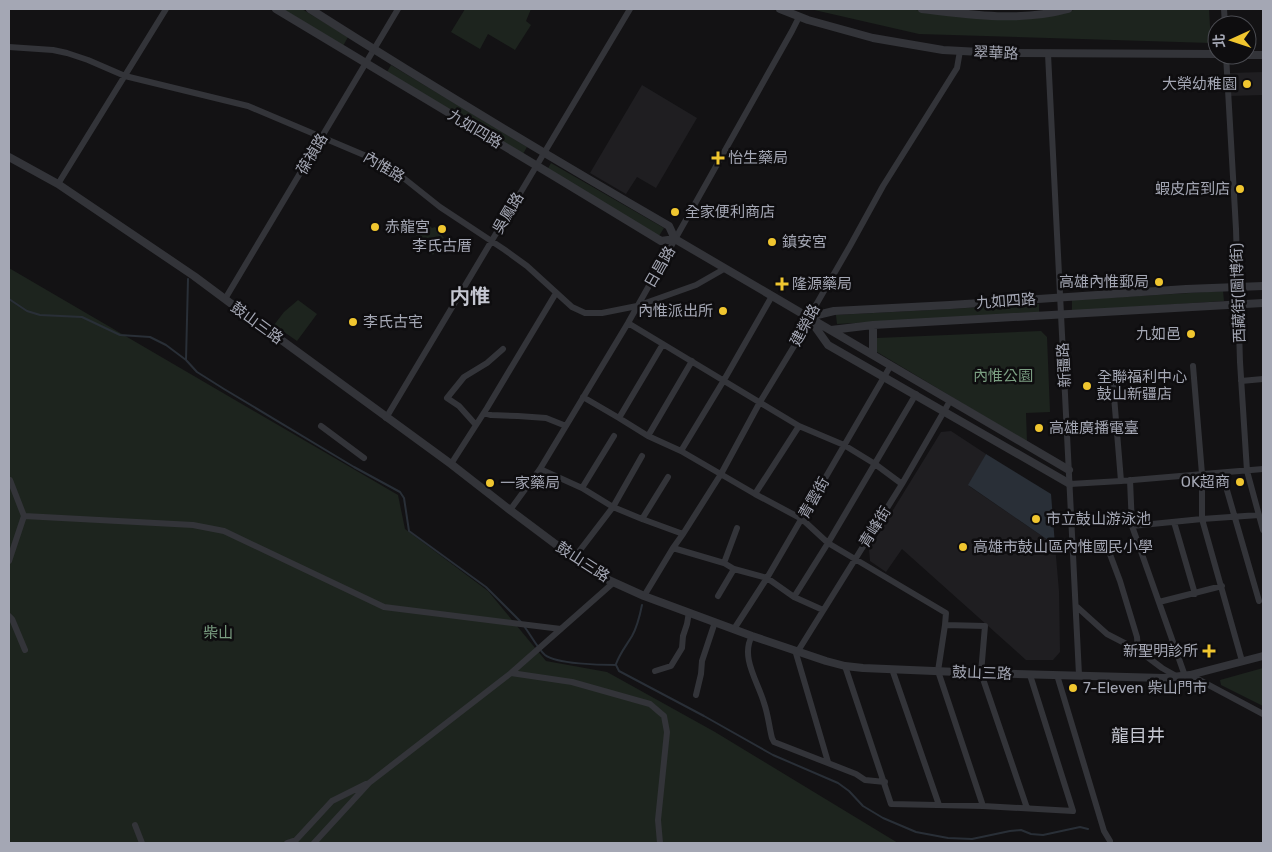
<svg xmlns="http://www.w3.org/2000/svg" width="1272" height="852" viewBox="0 0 1272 852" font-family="Rubik,'Noto Sans TC',sans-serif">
<rect width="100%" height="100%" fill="#131214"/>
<path fill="#1f1e21" d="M1263,72v23l-33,1v-23z
M642,85l55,33 -41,70 -19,-11 -11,17 -36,-21z
M951,431l35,23 -17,32 86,59 4,46 1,61 -7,8h-27l-124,-111 -16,23 -16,-11 -1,-12 72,-117z"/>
<path fill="#1d241e" d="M283,9h19l46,28 -5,9z
M465,9h66l-5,12 5,4 -16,25 -27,-16 -8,15 -29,-17z
M810,9h96l71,7 62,2 39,-9h131l2,34 -292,-9z
M391,65l136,82 -4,7 -136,-82z
M551,163l113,65 -5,8 -112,-66z
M426,222l6,6 3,-1 9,11 -11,17 -19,-22z
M9,268l389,227 7,34 83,62 58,70 61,11 108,60 183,111h-889z
M1223,291l1,10 -152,10v-11z
M298,300l19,14 -20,27 -23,-16 10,-13z
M1039,304v9l-202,11 -1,-9z
M1041,331l6,6 3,75 -24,1 1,29 -150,-90v-14z
M1263,668v38l-42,-21 -1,-5z"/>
<path fill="#292f37" d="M986,454l65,40 4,51 -87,-60z"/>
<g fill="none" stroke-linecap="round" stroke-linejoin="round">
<path stroke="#292f37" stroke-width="2" d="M9,299l18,12 13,4 42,2 38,18 30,2 16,8 20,15 11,12 27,17 130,78 46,25 4,6 5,33 77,56 35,35
M186,360l2,-81
M524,626c6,8 14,23 21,29 11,9 56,10 71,10l3,6 85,45 69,39 65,28 11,8 14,15 20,12 33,14 32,6 24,1 38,-8 11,-1 10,4 12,1 37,-8 8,2
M616,664c4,-11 10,-18 16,-28 5,-9 8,-21 10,-31"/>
<path stroke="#333439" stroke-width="6" d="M1224,9l1,16
M9,47l44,3 14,3 21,7 37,16 123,30 116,49 32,17 44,35 65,43 22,16 45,41 13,6h17l35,-7 59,-21 28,-16
M1048,54l31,621
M1226,55l10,174 4,133 7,109 16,59
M58,184l108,-175
M225,299l173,-290
M628,323l171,103 -44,68
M1193,366l9,108v45l40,142
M1112,372l9,109
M1241,381l22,-2
M583,397l36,21 44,-74
M484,413l7,2 27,1 28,2 20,8
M386,418l244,-409
M619,418l29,18 33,15 74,43 47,25 26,24 118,70 -1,12 -7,46 45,135
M476,425l-17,-19 -12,-8 17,-21 23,-14 16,-14
M321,426l43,32
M799,426l45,19 31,19 27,20
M648,436l44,-75
M681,451l43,-71 48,-84
M451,464l36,-56 69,-115
M540,469l42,19 31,19 29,12 41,15
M1222,473l37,128
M1130,480l2,46 53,150
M1070,484l51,-3 142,-12
M582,488l32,-52
M510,510l30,-41 88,-146 164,-292 7,-14
M24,516l169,9 31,6 160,76 177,22
M642,519l26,-42
M1174,522l21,72
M1132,526l70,-7 57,-4
M673,548l51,15 10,6 33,9 27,19 29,13
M1108,549l12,32 17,56 1,13
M574,558l39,-51 29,-51
M9,561l15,-45 -14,-36
M724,563l13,-35
M644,596l29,-48 10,-14 38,-60 39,-72 39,-64 10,-21 41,-71 33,-60 74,-118 3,-17
M718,596l16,-27
M794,597l34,-54 88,-149
M1159,602l63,-16
M1076,606l31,28 31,16 24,18 16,9
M9,616l3,3 13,31
M945,625l40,1 -4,47 46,135
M734,629l33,-51 124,-213
M752,636c-12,21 6,46 12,67 4,11 5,23 8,35l2,4 82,32 9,6 20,2
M795,650l33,112
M798,651l104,-167 48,-83
M845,666l46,138 92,2 90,5 -43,-136
M892,669l47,136
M655,671l16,-5 11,-18 1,-12 4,-12 2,-12
M511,673l102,-90
M1057,675l47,156 6,10
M1190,675l73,39
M696,695l5,-21 1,-13 13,-39
M135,825l7,18
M287,843l9,-3 36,-39 34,-17
M314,843l55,-60 142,-110 61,9 78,22 14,12 3,16 -9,88 2,23"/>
<path stroke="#333439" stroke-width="8" d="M276,9c128,77 257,154 385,232l14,-2
M310,9c118,75 238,147 359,217l6,13 394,231
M780,9l28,11 65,18 70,12 56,3 218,1
M922,9c48,6 99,13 146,0
M1236,55h27
M9,157l49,27 136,92 43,32 43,31 171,125 59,46 64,48 28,19 42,19 108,40 74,25 19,5 18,2 118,5 183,5 26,-3 73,-19
M809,317l25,-6 116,-6 236,-16 77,-3
M811,321l17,24 242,139
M873,325v30
M831,330l42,-5 390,-22"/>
</g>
<g fill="#f0c62f" stroke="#0e0d0f" stroke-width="2">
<circle cx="1247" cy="84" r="5"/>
<path d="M715.5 150.5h5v5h5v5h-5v5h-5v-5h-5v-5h5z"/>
<circle cx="1240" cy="189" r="5"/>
<circle cx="675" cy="212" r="5"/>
<circle cx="375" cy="227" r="5"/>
<circle cx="442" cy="229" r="5"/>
<circle cx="772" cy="242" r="5"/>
<circle cx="1159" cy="282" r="5"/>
<path d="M779.5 276.5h5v5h5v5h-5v5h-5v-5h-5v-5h5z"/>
<circle cx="723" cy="311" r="5"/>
<circle cx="353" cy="322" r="5"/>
<circle cx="1191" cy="334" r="5"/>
<circle cx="1087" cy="386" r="5"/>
<circle cx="1039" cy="428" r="5"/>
<circle cx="1240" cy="482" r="5"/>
<circle cx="490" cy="483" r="5"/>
<circle cx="1036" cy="519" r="5"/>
<circle cx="963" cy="547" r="5"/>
<path d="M1206.5 643.5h5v5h5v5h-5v5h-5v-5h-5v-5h5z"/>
<circle cx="1073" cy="688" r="5"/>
</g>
<g text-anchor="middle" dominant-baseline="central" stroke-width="5" stroke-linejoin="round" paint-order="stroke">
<g font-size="15" fill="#a4a7b4" stroke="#0e0d0f">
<text transform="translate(996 53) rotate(2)">翠華路</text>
<text transform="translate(475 129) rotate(31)">九如四路</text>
<text transform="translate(312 154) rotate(-59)">葆禎路</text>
<text transform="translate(384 167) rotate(31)">內惟路</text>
<text transform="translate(508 213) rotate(-59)">吳鳳路</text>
<text transform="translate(660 267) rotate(-60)">日昌路</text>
<text transform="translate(1238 293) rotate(-92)">西藏街(圖博街)</text>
<text transform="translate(1006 301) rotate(-4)">九如四路</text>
<text transform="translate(257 323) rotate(36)">鼓山三路</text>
<text transform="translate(805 325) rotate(-62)">建榮路</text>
<text transform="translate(1064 365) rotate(-93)">新疆路</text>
<text transform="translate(814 498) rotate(-60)">青雲街</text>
<text transform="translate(875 527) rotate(-58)">青峰街</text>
<text transform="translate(583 562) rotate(33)">鼓山三路</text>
<text transform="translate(982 673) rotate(2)">鼓山三路</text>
</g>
<g font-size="15" fill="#a4a7b4" stroke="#0e0d0f" text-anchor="start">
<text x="1237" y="84" text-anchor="end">大榮幼稚園</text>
<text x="728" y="158">怡生藥局</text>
<text x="1230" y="189" text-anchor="end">蝦皮店到店</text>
<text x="685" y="212">全家便利商店</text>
<text x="385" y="227">赤龍宮</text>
<text x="782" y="242">鎮安宮</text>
<text x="442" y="246" text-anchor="middle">李氏古厝</text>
<text x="1149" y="282" text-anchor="end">高雄內惟郵局</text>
<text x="792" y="284">隆源藥局</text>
<text x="713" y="311" text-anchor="end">內惟派出所</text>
<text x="363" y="322">李氏古宅</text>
<text x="1181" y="334" text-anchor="end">九如邑</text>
<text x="1097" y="377">全聯福利中心<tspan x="1097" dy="17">鼓山新疆店</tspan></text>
<text x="1049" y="428">高雄廣播電臺</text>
<text x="1230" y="482" text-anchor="end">OK超商</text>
<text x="500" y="483">一家藥局</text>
<text x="1046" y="519">市立鼓山游泳池</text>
<text x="973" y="547">高雄市鼓山區內惟國民小學</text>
<text x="1198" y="651" text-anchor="end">新聖明診所</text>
<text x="1083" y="688">7-Eleven 柴山門市</text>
</g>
<g font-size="15" fill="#7b9f82" stroke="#0e0d0f">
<text x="1003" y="376">內惟公園</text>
<text x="218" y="633">柴山</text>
</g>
<g font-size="18" fill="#c5c7d1" stroke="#0e0d0f">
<text x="1138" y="736">龍目井</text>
</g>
<g font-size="20" font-weight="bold" fill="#c5c7d1" stroke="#0e0d0f">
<text x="470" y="296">内惟</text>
</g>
</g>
<rect width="1272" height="852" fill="none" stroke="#a4a7b4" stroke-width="20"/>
<g transform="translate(1232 40) rotate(267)"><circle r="24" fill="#0e0d0f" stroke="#4a4b51"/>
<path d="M0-4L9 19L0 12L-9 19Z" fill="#f0c62f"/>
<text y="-8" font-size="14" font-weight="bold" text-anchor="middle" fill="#a4a7b4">北</text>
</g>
</svg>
